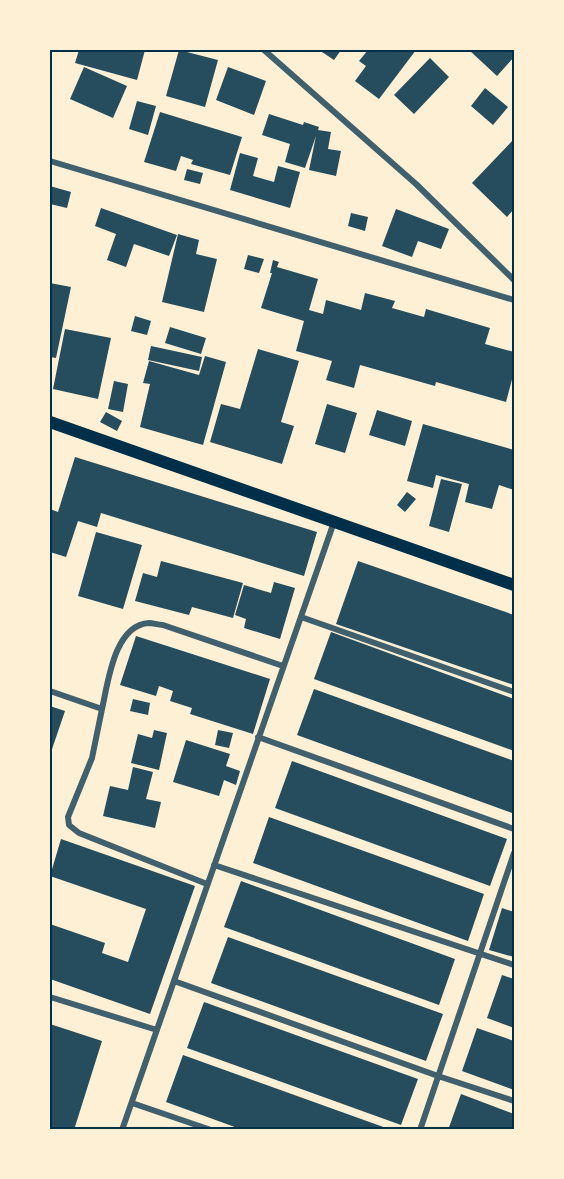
<svg xmlns="http://www.w3.org/2000/svg" width="564" height="1179" viewBox="0 0 564 1179" font-family="'Open Sans',sans-serif">
<rect width="100%" height="100%" fill="#fdf0d5"/>
<path fill="#264d5e" d="M79,50h66l-8,30 -62,-17z
M179,50l39,10 -13,47 -39,-11z
M319,50h22l-7,10z
M368,50h48l-37,49 -24,-18 11,-15 -7,-5z
M469,50h42l3,3v4l-17,19z
M430,58l19,19 -35,37 -20,-19z
M84,67l43,19 -14,32 -43,-19z
M228,67l38,14 -12,34 -38,-15z
M485,88l23,19 -15,18 -22,-19z
M137,101l19,5 -8,29 -19,-6z
M160,112l82,25 -12,38 -39,-11 2,-4 -12,-4 -5,15 -32,-9z
M269,114l34,11 1,-3 15,5 -1,3 13,2 -3,17 13,2 -5,25 -27,-6 7,-34 -11,32 -20,-6 5,-18 -28,-9z
M514,139v70l-7,8 -35,-34z
M240,153l18,5 -5,18 21,6 4,-16 22,6 -10,36 -60,-18z
M187,169l16,4 -3,11 -16,-4z
M50,186l21,6 -4,16 -17,-4z
M101,208l76,27 -8,21 -35,-12 -8,23 -19,-7 9,-26 -21,-8z
M396,209l53,20 -8,20 -23,-8 -6,16 -30,-11z
M351,213l17,4 -3,14 -17,-5z
M178,234l21,6 -3,14 21,5 -13,53 -42,-10z
M248,255l16,4 -5,14 -15,-4z
M273,260l6,2 -2,5 41,12 -9,31 14,4 3,-14 35,10 4,-17 30,8 -3,7 32,9 2,-8 64,19 -5,16 29,8v20l-8,30 -70,-20 -1,4 -75,-21 -6,23 -28,-8 6,-19 -36,-10 8,-30 -43,-13 11,-35h-2z
M50,283l21,4 -15,71 -6,-1z
M135,316l16,5 -4,14 -16,-4z
M170,327l36,11 -5,16 -36,-11z
M65,329l46,9 -13,61 -45,-10z
M151,346l51,11 -3,14 -51,-11z
M258,349l41,12 -18,61 13,4 -12,38 -72,-22 11,-38 19,5z
M205,356l21,6 -23,83 -63,-18 10,-43 -7,-1 6,-22 50,14z
M114,381l14,3 -5,28 -15,-3z
M327,404l30,9 -12,40 -30,-9z
M377,410l35,11 -7,25 -36,-11z
M106,412l16,9 -5,10 -17,-9z
M423,424l91,26v40l-15,-5 -7,24 -27,-7 4,-18 -33,-9 -3,13 -26,-7z
M75,457l242,75 -13,44 -203,-63 -4,14 -19,-6 -12,36 -16,-5v-43l8,3z
M441,479l21,5 -13,48 -20,-6z
M407,492l9,7 -11,13 -8,-7z
M96,532l46,13 -19,64 -45,-13z
M161,561l82,22 -10,35 -41,-11 -3,8 -54,-14 8,-28 14,4z
M358,561l156,54v70l-178,-61z
M274,582l21,6 -15,51 -36,-11 2,-9 -11,-4 9,-30 27,8z
M331,632l183,67v52l-200,-72z
M136,636l134,43 -17,55 -63,-20 2,-6 -22,-7 3,-10 -14,-5 -3,10 -36,-11z
M314,689l200,72v44l-2,8 -215,-78z
M133,699l17,4 -2,12 -18,-4z
M50,706l15,5 -15,44z
M154,730l13,3 -8,37 -28,-7 7,-29 14,4z
M218,730l15,3 -4,15 -14,-3z
M186,740l44,14 -4,12 14,5 -4,14 -12,-5 -5,16 -46,-14z
M292,761l215,78 -17,47 -215,-78z
M133,767l20,5 -7,27 15,3 -6,26 -52,-12 7,-30 18,4z
M269,817l215,77 -16,47 -215,-78z
M61,839l134,47 -45,128 -100,-35v-55l55,19 -3,10 26,9 18,-53 -96,-33z
M241,881l214,78 -16,46 -215,-78z
M502,908l12,4v45l-25,-7z
M228,937l215,77 -17,47 -215,-78z
M502,975l12,4v49l-27,-10z
M204,1002l214,77 -17,46 -214,-77z
M50,1024l52,17 -28,89h-24z
M477,1028l37,13v49l-52,-19z
M183,1055l206,74v1h-146l-77,-28z
M461,1094l53,20v16h-66z"/>
<g fill="none" stroke-linecap="round" stroke-linejoin="round">
<path stroke="#3f606c" stroke-width="6" d="M264,50l152,134 98,96
M50,161l464,139
M301,617l213,75
M50,691l52,18 -10,49 -24,59 1,8 10,8 128,51
M102,709c6,-26 12,-84 47,-86 4,0 9,2 14,2l120,41
M258,737l256,92
M214,865l300,100
M174,981l264,95 76,25
M50,997l107,33
M132,1103l79,27
M122,1130l212,-608
M420,1130l94,-277"/>
<path stroke="#003049" stroke-width="12" d="M50,422l464,163"/>
</g>
<rect width="564" height="1179" fill="none" stroke="#fdf0d5" stroke-width="102"/>
<rect x="51" y="51" width="462" height="1077" fill="none" stroke="#003049" stroke-width="2"/>
</svg>
